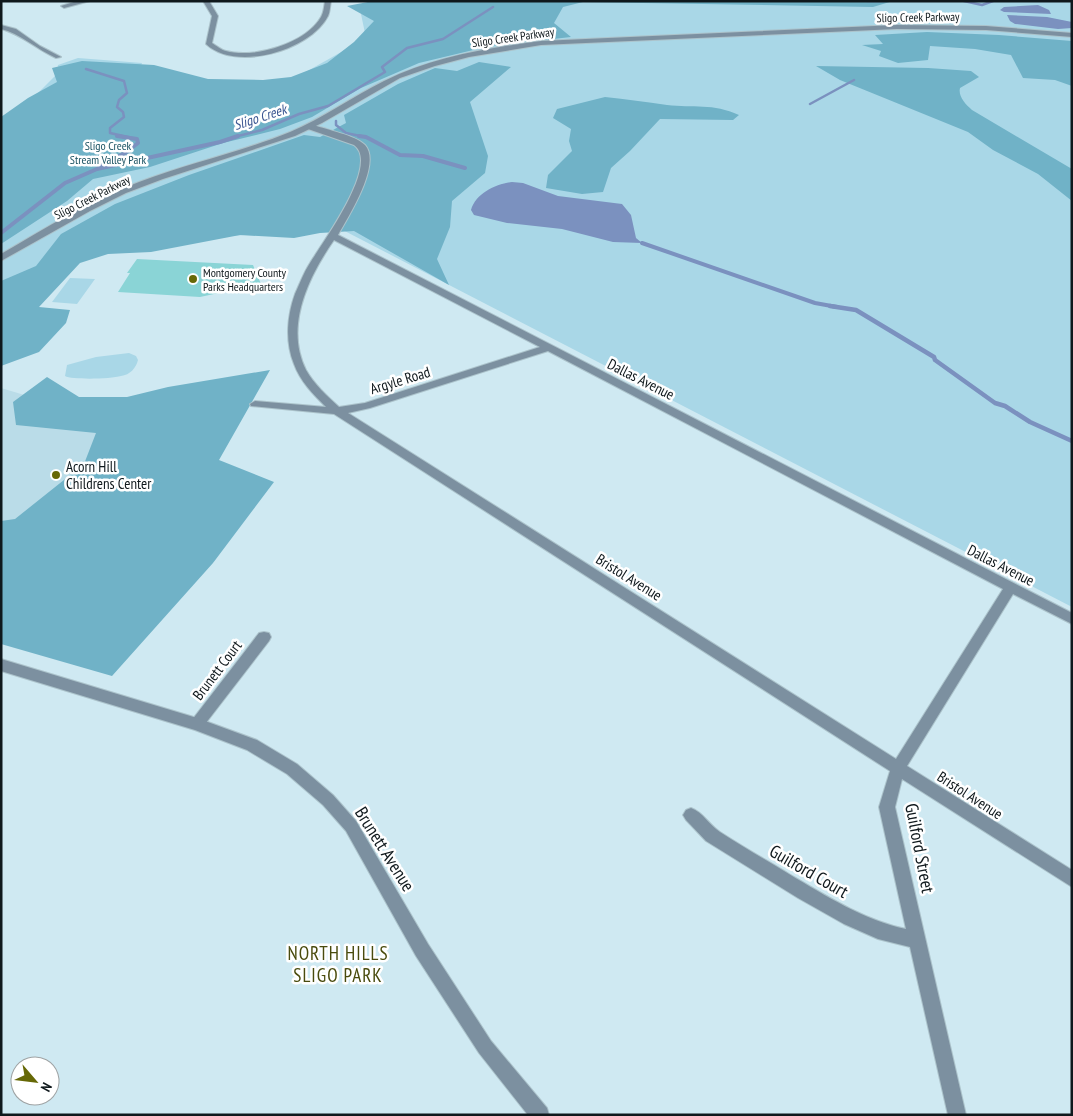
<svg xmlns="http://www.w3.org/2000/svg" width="1073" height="1116" viewBox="0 0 1073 1116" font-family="'PT Sans Narrow',sans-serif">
<rect width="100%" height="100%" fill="#cfe9f2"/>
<path fill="#badce8" d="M1,388l143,43 -143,128z"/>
<path fill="#a9d7e7" d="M449,1h623v606l-737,-381 -15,4 -244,16 -75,87v-203l56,-56 1,-9 20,-7 64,5 -1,3 53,13 94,3 78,-44 -5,-24z
M70,278l25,1 -18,25 -25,-2z
M129,353l7,3 2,4c-2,8 -8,15 -17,16 -10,3 -49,4 -56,0l2,-11 29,-8z"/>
<path fill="#70b2c7" d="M373,1h520l-20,6 -290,-5 -20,5 -9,16 17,14 -81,9 -71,17 -58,25 -49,29 -32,12 -57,14 -73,24 -57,12 -26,22 -66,43v-127l27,-19 29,-16 -5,-14 30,-7 72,4 54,14 55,1 28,-3 36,-14 27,-21 20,-21 -27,-15z
M927,32l72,3 73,6v45l-17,-6 -32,-2 -12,-23 -36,-6 -45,-3 -2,14 -30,3 -19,-7 2,-5 -19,-6 21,-1 -8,-9z
M479,62l32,5 -41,35 18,54 -3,17 -33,28 -2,26 -13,32 12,26 -95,-54 -34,2 -26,5 -54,-3 -89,17 -43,2 -28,9 -41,44 31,3 -4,13 -27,29 -38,14v-85l35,-15 25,-32 54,-30 74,-29 115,-40 16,2 26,-14 -2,-8 54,-31 37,-16 22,3z
M816,66l112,2 43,3 8,6 -19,11c-2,8 5,16 12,22l100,59v32l-34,-27 -45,-24 -25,-18 -128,-52z
M605,97c21,2 41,5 62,8 26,3 46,-2 72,10l-6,5 -73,-1 -30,32 -19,17 -8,24 -21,2 -36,-6 2,-13 24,-24 -3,-10 2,-12 -18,-11 4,-9z
M270,370l-51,90 55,22 -61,81 -101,113 -111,-32v-123l14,-2 69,-55 12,-31 -80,-8 -3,-23 34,-25 32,20h48l41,-10z"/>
<path fill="#7b91bf" d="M1038,5l11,5 2,4 -47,-2 -4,-2 4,-3z
M1007,15l40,2 25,5v6l-14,1 -43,-5 -5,-3z
M512,182l11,1 35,13 64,8 9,11 5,23 6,5 -29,-1 -51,-13 -55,-6 -33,-8 -3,-5c5,-17 25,-26 41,-28z"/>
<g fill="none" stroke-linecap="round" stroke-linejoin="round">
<path stroke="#7b91bf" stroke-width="2.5" d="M867,1h17
M964,1l18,4 11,-4
M86,69l38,12 3,12 -8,7 -2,7 6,5 1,5 -14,11v5l18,4
M810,104l44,-24
M336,121v4l10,8 19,4
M234,137l28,-7 37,-16 29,-8 57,-34 -3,-5 25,-19 36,-9 50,-32"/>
<path stroke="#7b91bf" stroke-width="4" d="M359,136l7,1 34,18 23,1 42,12
M99,167l26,-14 13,-10 -1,-4 -20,-3
M1,233l64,-50 32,-14 123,-27 18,-6
M642,243l173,60 22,4"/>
<path stroke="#7b91bf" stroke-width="4.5" d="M830,306l26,4 78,47 1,3 60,43 10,3 25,16 42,19"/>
</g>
<path fill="#8ad4d6" d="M137,259l116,6 8,19 -61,13 -82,-5 12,-19h-3z"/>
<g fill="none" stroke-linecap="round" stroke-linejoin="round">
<defs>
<path id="minor" d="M77,1h13l-26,7 -3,-2z
M203,1h6l9,15 -6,27c5,3 9,7 14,8 29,8 80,-8 95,-34 3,-5 3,-11 4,-16h6c-1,5 -1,11 -3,15 -18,35 -93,56 -122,28l6,-28z
M1,25l15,4 24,17 21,11 -5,1c-18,-8 -37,-25 -55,-29z
M308,125h6c13,5 41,10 51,20 17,19 -17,72 -27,90l734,378v11l-59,-30 -106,172 165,104v17l-170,-108 -7,28 71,308h-18l-38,-168 -32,-8 -34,-15 -46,-26 -92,-57 -20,-21 -3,-5 3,-5 5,-2c12,4 18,17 29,24 23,15 46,28 69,42 37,22 75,46 117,55l-27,-122 11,-36 -556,-357 -83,-8 -1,-2 5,-3 71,6c-13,-13 -26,-26 -32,-43 -9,-22 -7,-48 1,-70 5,-11 9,-22 15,-31 12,-20 71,-99 44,-118l-46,-16zM334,240l206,107 -175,56 -26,4c-12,-11 -25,-23 -33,-37 -22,-44 3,-94 28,-130zM548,351l455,238 -107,170 -548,-346 22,-5z
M264,632l5,1 2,4 -2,4 -67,87 -5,2 -5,-2 -2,-4 2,-4 67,-87z"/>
<path id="tertiary" d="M897,25l89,1 86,7v4l-86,-7 -89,-1 -356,16 -72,12 -34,9 -35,12 -78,45 -27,13 -132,43 -37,14 -36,18 -89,50v-7c45,-26 89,-54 138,-72 50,-19 102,-30 151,-50 33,-14 62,-35 94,-51 49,-24 103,-33 157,-40z
M1,659l196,59 60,22 40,24 36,31 23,26 72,123 63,97 56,67 2,7h-21l-49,-62 -63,-97 -70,-125 -23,-26 -36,-31 -40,-24 -52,-20 -194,-59z"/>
</defs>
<use href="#minor" stroke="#acc3cb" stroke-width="2"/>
<use href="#tertiary" stroke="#acc3cb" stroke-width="2"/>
<use href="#minor" fill="#7c90a0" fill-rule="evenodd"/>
<use href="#tertiary" fill="#7c90a0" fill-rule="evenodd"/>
</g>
<g fill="#666806" stroke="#fff" stroke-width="2">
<circle cx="193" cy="279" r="5"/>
<circle cx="56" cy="475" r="5"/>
</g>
<g text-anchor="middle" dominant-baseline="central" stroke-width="5" stroke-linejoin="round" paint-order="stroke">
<g font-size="12" fill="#0f181c" stroke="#fff">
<text transform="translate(918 17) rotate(-1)">Sligo Creek Parkway</text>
<text transform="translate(513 37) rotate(-8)">Sligo Creek Parkway</text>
<text transform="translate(92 197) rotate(-27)">Sligo Creek Parkway</text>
</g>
<g font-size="12" fill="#1b5262" stroke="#fff">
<text x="108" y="145">Sligo Creek<tspan x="108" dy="14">Stream Valley Park</tspan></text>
</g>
<g font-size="12" fill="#0f181c" stroke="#fff" text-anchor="start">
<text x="203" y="272">Montgomery County<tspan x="203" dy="14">Parks Headquarters</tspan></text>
</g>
<g font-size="14" font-style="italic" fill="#3a5591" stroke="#fff">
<text transform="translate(260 117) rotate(-18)">Sligo Creek</text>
</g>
<g font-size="15" fill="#0f181c" stroke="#fff">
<text transform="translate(641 379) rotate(27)">Dallas Avenue</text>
<text transform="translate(400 380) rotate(-17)">Argyle Road</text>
<text transform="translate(1001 565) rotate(27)">Dallas Avenue</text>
<text transform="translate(629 577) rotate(32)">Bristol Avenue</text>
<text transform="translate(217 670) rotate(-53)">Brunett Court</text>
<text transform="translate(970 795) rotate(33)">Bristol Avenue</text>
</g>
<g font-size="15" fill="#0f181c" stroke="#fff" text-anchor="start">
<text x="66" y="466">Acorn Hill<tspan x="66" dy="17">Childrens Center</tspan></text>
</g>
<g font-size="18" fill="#0f181c" stroke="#fff">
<text transform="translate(920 848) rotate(79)">Guilford Street</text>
<text transform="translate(385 849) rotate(58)">Brunett Avenue</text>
<text transform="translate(809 871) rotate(30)">Guilford Court</text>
</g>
<g font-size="19" letter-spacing="1" fill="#494b0d" stroke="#fff">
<text x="338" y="953">NORTH HILLS<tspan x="338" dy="22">SLIGO PARK</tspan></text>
</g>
</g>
<rect width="1073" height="1116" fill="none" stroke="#0f181c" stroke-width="5"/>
<g transform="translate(35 1081) rotate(118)"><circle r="24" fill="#ffffff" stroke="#9fa3a4"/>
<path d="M0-4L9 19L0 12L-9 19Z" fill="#666806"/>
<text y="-8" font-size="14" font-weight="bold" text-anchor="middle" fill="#0f181c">N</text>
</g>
</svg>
